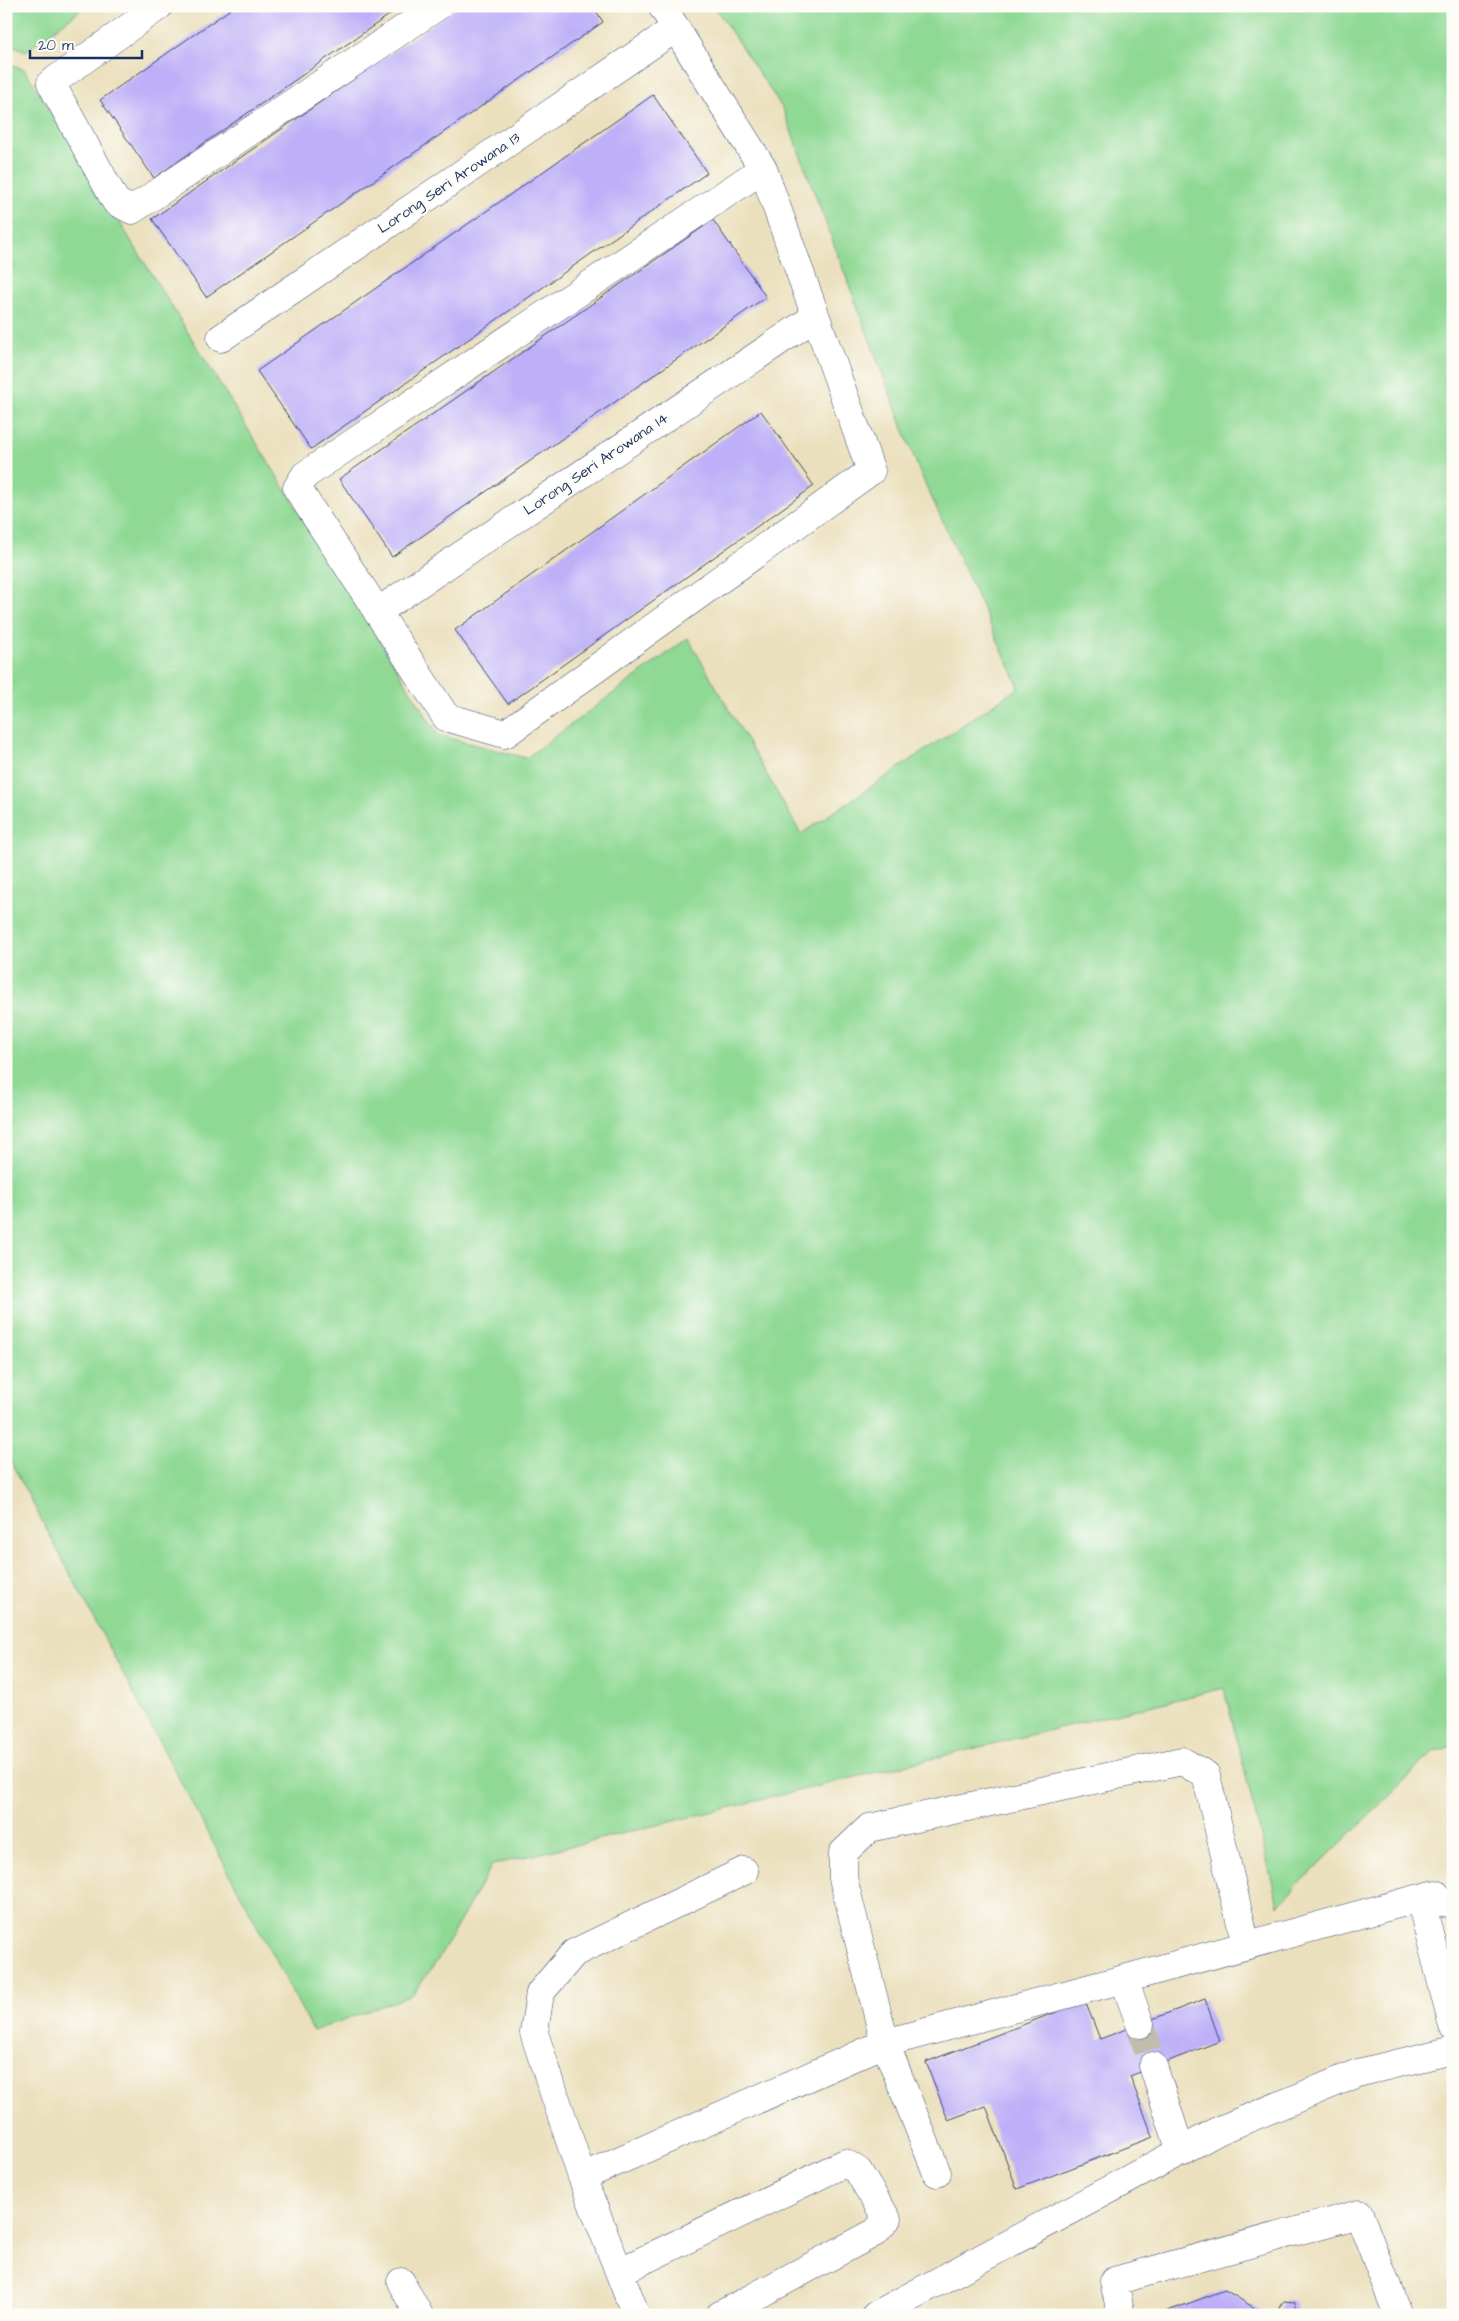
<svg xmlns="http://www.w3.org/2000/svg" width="1459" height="2321" viewBox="0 0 1459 2321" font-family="'Architects Daughter',sans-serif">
<rect width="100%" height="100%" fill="#fdfcf7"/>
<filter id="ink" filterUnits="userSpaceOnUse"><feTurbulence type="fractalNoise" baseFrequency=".02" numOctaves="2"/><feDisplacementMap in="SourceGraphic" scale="10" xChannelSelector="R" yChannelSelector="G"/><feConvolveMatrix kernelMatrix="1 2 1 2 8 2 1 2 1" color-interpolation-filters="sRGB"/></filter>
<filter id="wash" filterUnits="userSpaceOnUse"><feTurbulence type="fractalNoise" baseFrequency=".0096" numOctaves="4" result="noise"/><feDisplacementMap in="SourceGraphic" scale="20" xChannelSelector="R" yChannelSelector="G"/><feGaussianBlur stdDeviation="1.12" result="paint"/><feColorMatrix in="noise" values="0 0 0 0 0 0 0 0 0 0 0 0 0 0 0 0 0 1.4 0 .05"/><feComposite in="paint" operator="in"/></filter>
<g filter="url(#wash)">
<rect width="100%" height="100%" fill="#ebe0bd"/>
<path fill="#8fd994" stroke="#558479" d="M6,6h80l-60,45 -20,-8z
M714,6h739v1740l-20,6 -155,153 -54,-217 -732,177 -55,96 -25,34 -99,36 -307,-578v-1391l19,8 413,665 88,23 162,-120 113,196 218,-147 -101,-219 -135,-359z"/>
<g id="blocks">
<path fill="#beb0f8" d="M235,6h167l-248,172 -54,-78z
M459,6h134l10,16 -397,275 -54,-78z
M653,95l54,78 -396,276 -54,-78z
M713,220l53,77 -374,260 -53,-78z
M761,411l53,75 -306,218 -53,-74z
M1205,1999l15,42 -90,35 23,61 -136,52 -31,-83 -38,14 -22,-58 159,-61 15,38z
M1225,2290l41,25h-109z
M1284,2301l11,1 3,13h-22z"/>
</g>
</g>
<g filter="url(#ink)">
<use href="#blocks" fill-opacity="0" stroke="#3a4a6c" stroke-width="1"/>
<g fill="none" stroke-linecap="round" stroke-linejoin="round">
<path stroke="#c1bdaa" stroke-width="28" stroke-dasharray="28 14" stroke-linecap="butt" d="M1140,2024l13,42"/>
<defs>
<path id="minor" d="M159,6l-108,77 65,119 16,8 306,-204
M662,6l101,163 108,302 -366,263 -59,-17 -149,-229 8,-13 458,-306
M221,338l455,-310
M377,612l438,-295
M744,1871l-170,82 -34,40 -6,40 48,144 303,-134 239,-64
M1436,1894l-16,4 33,128
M1140,2024l-16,-45 296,-81 33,7
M1153,2066l28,86
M937,2173l-52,-130 -42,-165v-25l26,-25 313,-67 24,14 40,170
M582,2177l54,138
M619,2272l226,-109 13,8 29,48 -11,13 -156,83
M401,2282l18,33
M876,2315l344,-185 138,-57 95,-23
M1121,2315l-7,-34 245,-67 39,101"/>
</defs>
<use href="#minor" stroke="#3a4a6c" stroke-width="29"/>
<use href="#minor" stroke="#fff" stroke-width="28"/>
</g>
</g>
<g text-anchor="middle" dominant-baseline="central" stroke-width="4.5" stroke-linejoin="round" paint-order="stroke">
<g font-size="15" fill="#1b2f5e" stroke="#fdfcf7">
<text transform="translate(449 183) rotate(-34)">Lorong Seri Arowana 13</text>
<text transform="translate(596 464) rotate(-34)">Lorong Seri Arowana 14</text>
</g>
</g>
<rect width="1459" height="2321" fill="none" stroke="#fdfcf7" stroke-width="25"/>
<path d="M30 50v8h112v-8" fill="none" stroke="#1b2f5e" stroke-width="2.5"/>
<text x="38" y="50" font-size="15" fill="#1b2f5e" stroke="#fdfcf7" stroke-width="4" paint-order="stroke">20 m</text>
</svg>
